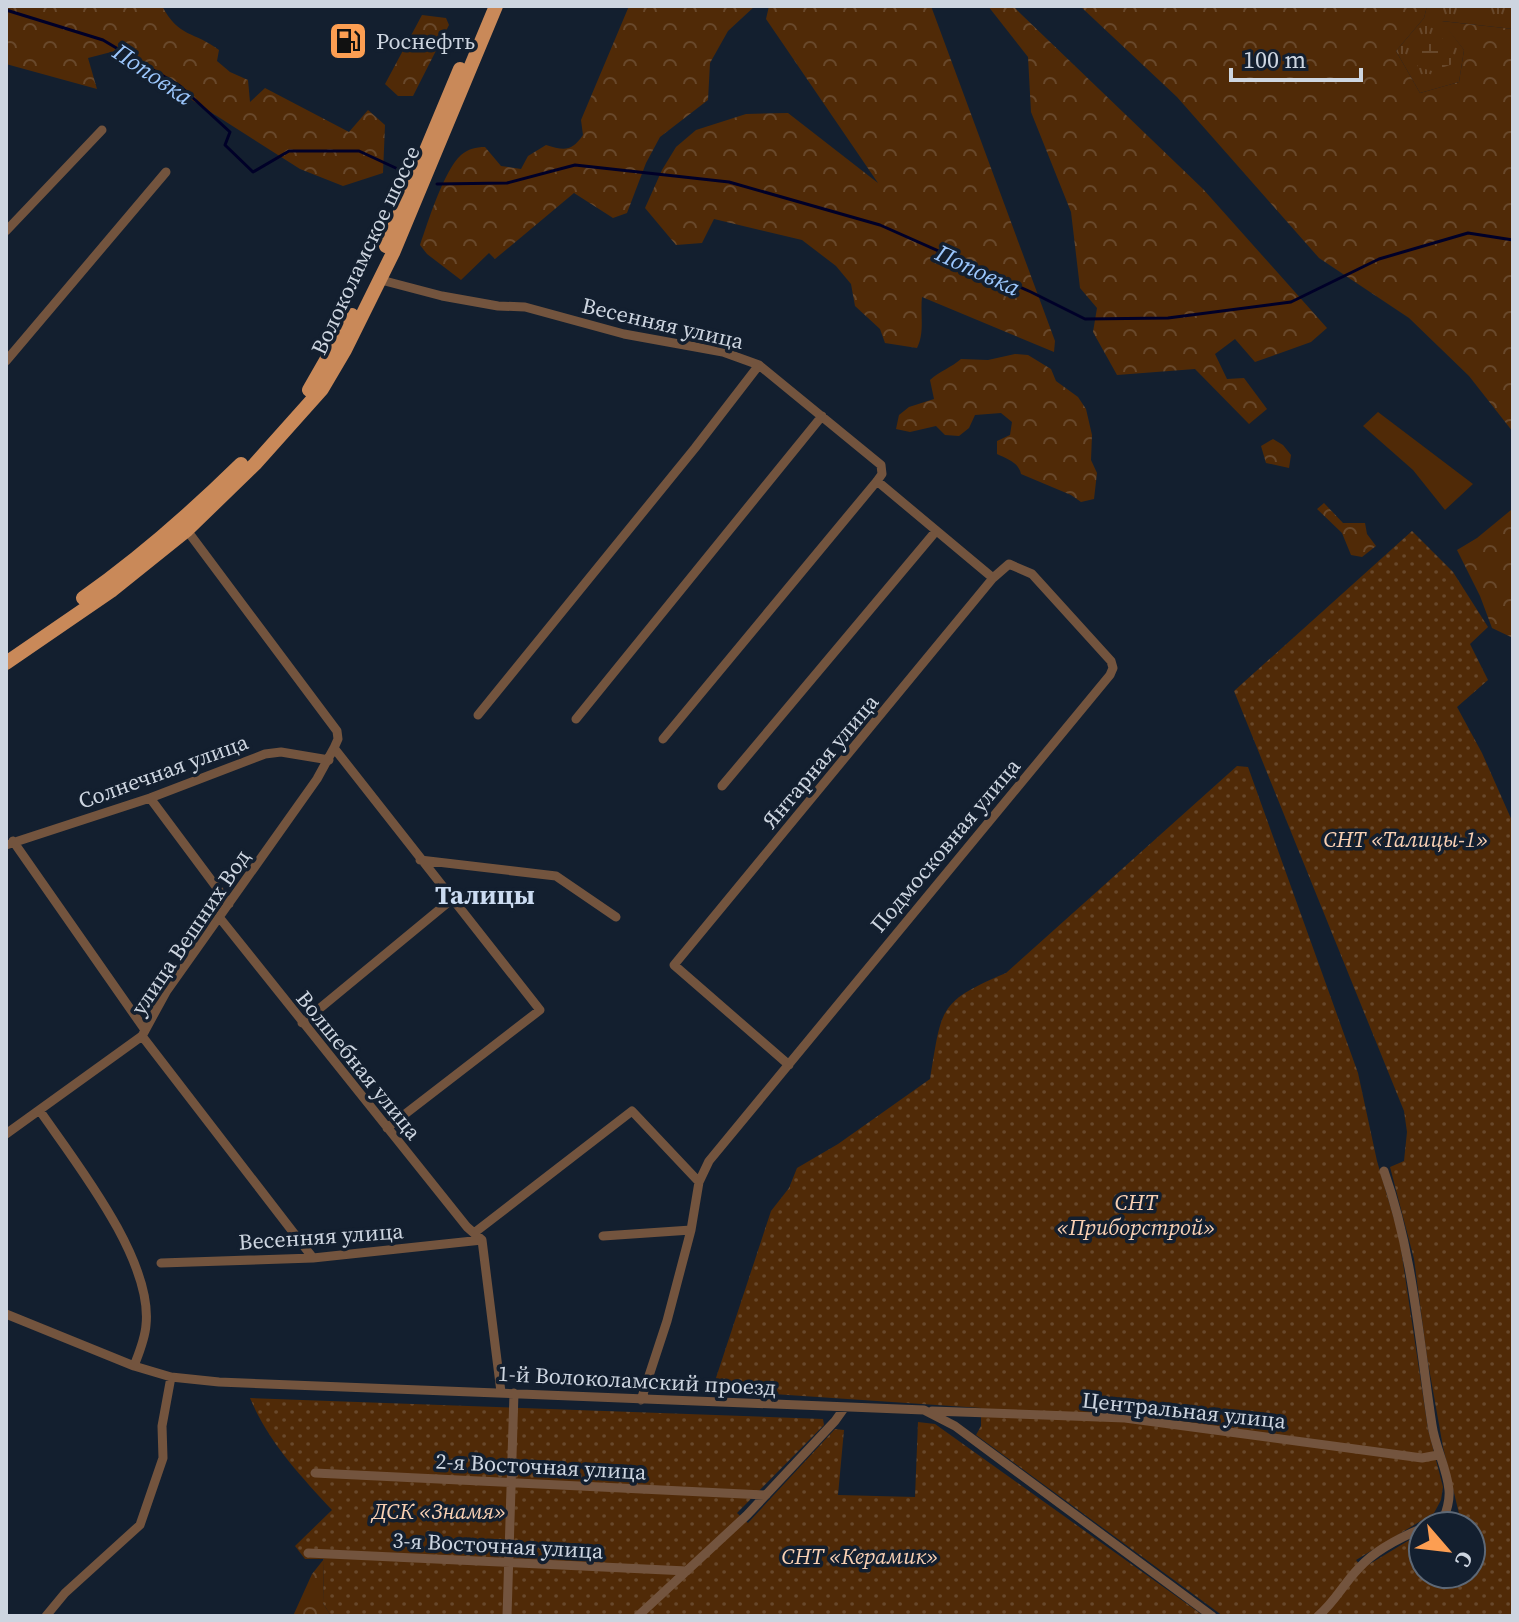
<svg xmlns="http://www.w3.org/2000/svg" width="1519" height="1622" viewBox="0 0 1519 1622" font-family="'Source Serif 4',serif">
<defs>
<pattern id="grass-tufts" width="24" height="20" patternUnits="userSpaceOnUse" patternTransform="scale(2)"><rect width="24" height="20" fill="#502a07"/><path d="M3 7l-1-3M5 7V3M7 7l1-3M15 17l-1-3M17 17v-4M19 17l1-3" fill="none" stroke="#68482b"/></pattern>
<pattern id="forest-crowns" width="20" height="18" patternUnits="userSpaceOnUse" patternTransform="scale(2)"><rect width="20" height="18" fill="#502a07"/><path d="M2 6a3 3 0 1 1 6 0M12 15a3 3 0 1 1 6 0" fill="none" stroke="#68482b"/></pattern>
<pattern id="wetland-marsh" width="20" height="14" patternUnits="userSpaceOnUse" patternTransform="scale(2)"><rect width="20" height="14" fill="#502a07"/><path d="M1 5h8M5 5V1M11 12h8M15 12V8" fill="none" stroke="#68482b"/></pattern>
<pattern id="garden-dots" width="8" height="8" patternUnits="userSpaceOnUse" patternTransform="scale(2)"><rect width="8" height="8" fill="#502a07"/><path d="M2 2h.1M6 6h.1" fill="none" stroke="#68482b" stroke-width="1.8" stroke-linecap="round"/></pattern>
</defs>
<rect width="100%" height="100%" fill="#131f2f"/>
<path fill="url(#grass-tufts)" d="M1427,6h86v23l-71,-8 22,29 -5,32 -39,11 -24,-42 28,-33z"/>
<path fill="url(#forest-crowns)" d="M6,6h156c17,32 32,25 57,44l-2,11 13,11 18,8 2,22 15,-14 84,44 19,-22 17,15 -2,48 -40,13 -43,-17 -185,-118 -27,7 9,31 -91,-25z
M629,6h126l-27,25 -18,32 -2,37 -48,37 -14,26 -19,50 -14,5 -39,-25 -79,66 -6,-6 -28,27 -34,-26 -7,-9c8,-23 24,-75 41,-90 7,-6 15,-8 24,-8l16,19 20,3 7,-13 18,-11c19,6 26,6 37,-10l-2,-15z
M769,6h162l124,335 -1,11 -132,-55c-2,17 3,35 -5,51l-32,-5 -5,-14 -25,-23 -4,-22 -15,-18 -34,-26 -88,-21 -12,24 -26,2 -31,-37 17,-38 14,-23 20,-17 50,-16 42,-1 90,70 -112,-164z
M988,6h25l9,9 181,174 124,139 -16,14 -56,20 -20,-23 -20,15 12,25 17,-1 23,31 -18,15 -54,-55 -78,6 -24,-43 4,-24 -17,-20 -9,-76 -40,-100 -3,-55z
M1080,6h347l-3,12 -28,33 24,42 39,-11 5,-32 -23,-29 72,8v403l-44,-56 -60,-58 -90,-60 -142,-161z
M422,15l24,3 3,7 -36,71h-15l-13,-12z
M1015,354l13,1 23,14 5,12 22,16 8,12 6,26 -1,25 6,13 -3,26 -13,3 -10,-7 -50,-21c-2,-11 -13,-15 -24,-20v-13l13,-6 2,-13 -11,-9 -26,2 -6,13 -10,8 -14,-1 -9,-9 -26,6 -14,-3 3,-14 10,-8 25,-8 -4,-19c10,-9 22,-13 31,-21l27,1z
M1273,439l10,6 8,10 -2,13 -23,-5 -5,-17z
M1324,503l19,20h22l2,11 9,12 -14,11 -11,-2 -9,-22 -25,-24z
M1511,510l2,2v126l-21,-10 -12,-32 -23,-46 20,-12z
M324,1559l-1,44 8,13h-38l19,-42z"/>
<path fill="url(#wetland-marsh)" d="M1428,33l25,10v21l-21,7 -14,-4 -7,-23z"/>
<path fill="url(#garden-dots)" d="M1412,531l41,41 35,55 -18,17 18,36 -31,27 25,46 31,70v793h-290l-247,-181 5,-9v-18l-269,-18 59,-179 18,-23 8,-20 41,-24 92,-65c12,-70 7,-77 76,-106l231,-207 11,1 110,306 19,88 22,75 29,193 15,58 -2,13 -7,13 -78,47 7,8 48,-29 12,-3v38h48v-48h-9l-19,-79 -16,-90 -13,-98 -24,-92 14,-6 3,-29 -3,-21 -170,-420z
M250,1398l573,21 1,6 -87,88 11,10 87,-94 9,1 -6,65 77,2 3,-75 17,2 269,192h-873l-8,-13 1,-44h-19l-10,-13 37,-36c-32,-35 -63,-67 -82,-112z"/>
<path fill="#502a07" d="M1378,412l95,72 -28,26 -32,-40 -50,-44z"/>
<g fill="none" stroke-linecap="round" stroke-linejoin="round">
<path stroke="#000028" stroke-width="3" d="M6,10l97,30 77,46 50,46 -5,13 28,27 36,-21h70l41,19
M437,184l70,-1 68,-18 154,17 151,43 151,67 54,27 83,-1 123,-16 88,-43 89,-26 45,7"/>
<path stroke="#73543e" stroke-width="9" d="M6,231l96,-101
M381,280l61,16 56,10 27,1 99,27 99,18 36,13 122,100 1,9 -5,7 -214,258
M6,361l160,-189
M877,481l116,97
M186,529l151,202 1,8 -4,9 206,262 -153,118
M478,715l217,-267 64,-83
M576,719l246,-303
M722,786l214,-255
M150,798l79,106
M13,841l132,189
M6,845l144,-47 115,-44 16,-2 48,8
M420,860l136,16 60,41
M219,917l248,310 15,13 19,152
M302,1023l149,-123
M142,1036l171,222
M40,1111c36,52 113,149 106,214 -1,14 -7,28 -12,41
M6,1134l136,-98 24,-44 151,-213 17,-31
M1384,1171c29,82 35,169 48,254 3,22 15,43 17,65 1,11 -2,20 -6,30l-15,6
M474,1233l158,-122 67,71
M603,1236l88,-6
M161,1263l152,-5 169,-18
M6,1314l128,52 37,11 48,5 705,28 31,16 257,190
M641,1400l26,-79 24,-91 8,-48 10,-21 401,-486 3,-7 -2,-7 -79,-87 -23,-10 -16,14 -319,387 115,100
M932,1411l193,7 297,40 16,-3
M315,1473l451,22
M308,1553l379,18
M46,1616l19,-23 75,-68 23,-67 -1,-32 9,-49
M507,1616l7,-223
M638,1616l109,-101 88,-94 10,-14
M1318,1616c17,-14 26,-33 41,-48 16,-18 42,-31 64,-40"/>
<path stroke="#c98959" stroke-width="14" d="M386,246l74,-177
M309,390l43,-75
M83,598c57,-40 108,-85 158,-134
M6,663l105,-72 76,-61 68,-66 67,-75 23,-39 48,-97 103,-247"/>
</g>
<defs>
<symbol id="fuel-square" viewBox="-11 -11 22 22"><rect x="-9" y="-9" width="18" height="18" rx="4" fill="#fc9e52" stroke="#131f2f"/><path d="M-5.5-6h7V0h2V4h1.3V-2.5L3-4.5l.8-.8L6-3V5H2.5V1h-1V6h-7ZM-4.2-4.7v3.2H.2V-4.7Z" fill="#111"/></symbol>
</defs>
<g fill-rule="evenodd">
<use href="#fuel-square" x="326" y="19" width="44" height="44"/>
</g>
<g text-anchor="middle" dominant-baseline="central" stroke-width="7" stroke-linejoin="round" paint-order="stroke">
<g font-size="22" fill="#cdd5e0" stroke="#131f2f" text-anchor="start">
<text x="376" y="41">Роснефть</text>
</g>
<g font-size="22" fill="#cdd5e0" stroke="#131f2f">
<text transform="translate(365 250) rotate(-65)">Волоколамское шоссе</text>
<text transform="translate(663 323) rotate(13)">Весенняя улица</text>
<text transform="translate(820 761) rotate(-50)">Янтарная улица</text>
<text transform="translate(163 771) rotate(-20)">Солнечная улица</text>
<text transform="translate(945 845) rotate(-50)">Подмосковная улица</text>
<text transform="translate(190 932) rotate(-56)">улица Вешних Вод</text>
<text transform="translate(359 1065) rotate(51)">Волшебная улица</text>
<text transform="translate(321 1236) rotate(-4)">Весенняя улица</text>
<text transform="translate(637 1380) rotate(3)">1-й Волоколамский проезд</text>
<text transform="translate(1184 1410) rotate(6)">Центральная улица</text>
<text transform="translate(541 1466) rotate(3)">2-я Восточная улица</text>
<text transform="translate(498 1545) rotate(3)">3-я Восточная улица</text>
</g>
<g font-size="22" font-style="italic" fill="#f9d0b3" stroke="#131f2f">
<text x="1406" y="839">СНТ «Талицы-1»</text>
<text x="1136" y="1202">СНТ<tspan x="1136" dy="25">«Приборстрой»</tspan></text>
<text x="439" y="1511">ДСК «Знамя»</text>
<text x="860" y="1556">СНТ «Керамик»</text>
</g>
<g font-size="24" font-style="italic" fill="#9cc7fd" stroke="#131f2f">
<text transform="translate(153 74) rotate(34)">Поповка</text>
<text transform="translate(978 270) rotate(25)">Поповка</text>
</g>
<g font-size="26" font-weight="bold" fill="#cbdbf1" stroke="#131f2f">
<text x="485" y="895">Талицы</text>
</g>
</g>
<rect width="1519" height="1622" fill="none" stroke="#cdd5e0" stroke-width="16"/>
<g transform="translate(1447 1550) rotate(118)"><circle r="38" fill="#131f2f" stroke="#5d6876" stroke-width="2"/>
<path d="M0-6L14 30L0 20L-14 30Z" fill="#fc9e52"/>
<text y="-12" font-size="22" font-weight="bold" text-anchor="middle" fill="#cdd5e0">С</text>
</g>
<path d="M1231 68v12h130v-12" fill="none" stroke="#cdd5e0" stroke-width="4"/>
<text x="1243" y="68" font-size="24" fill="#cdd5e0" stroke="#131f2f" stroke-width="6" paint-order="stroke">100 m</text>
</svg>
